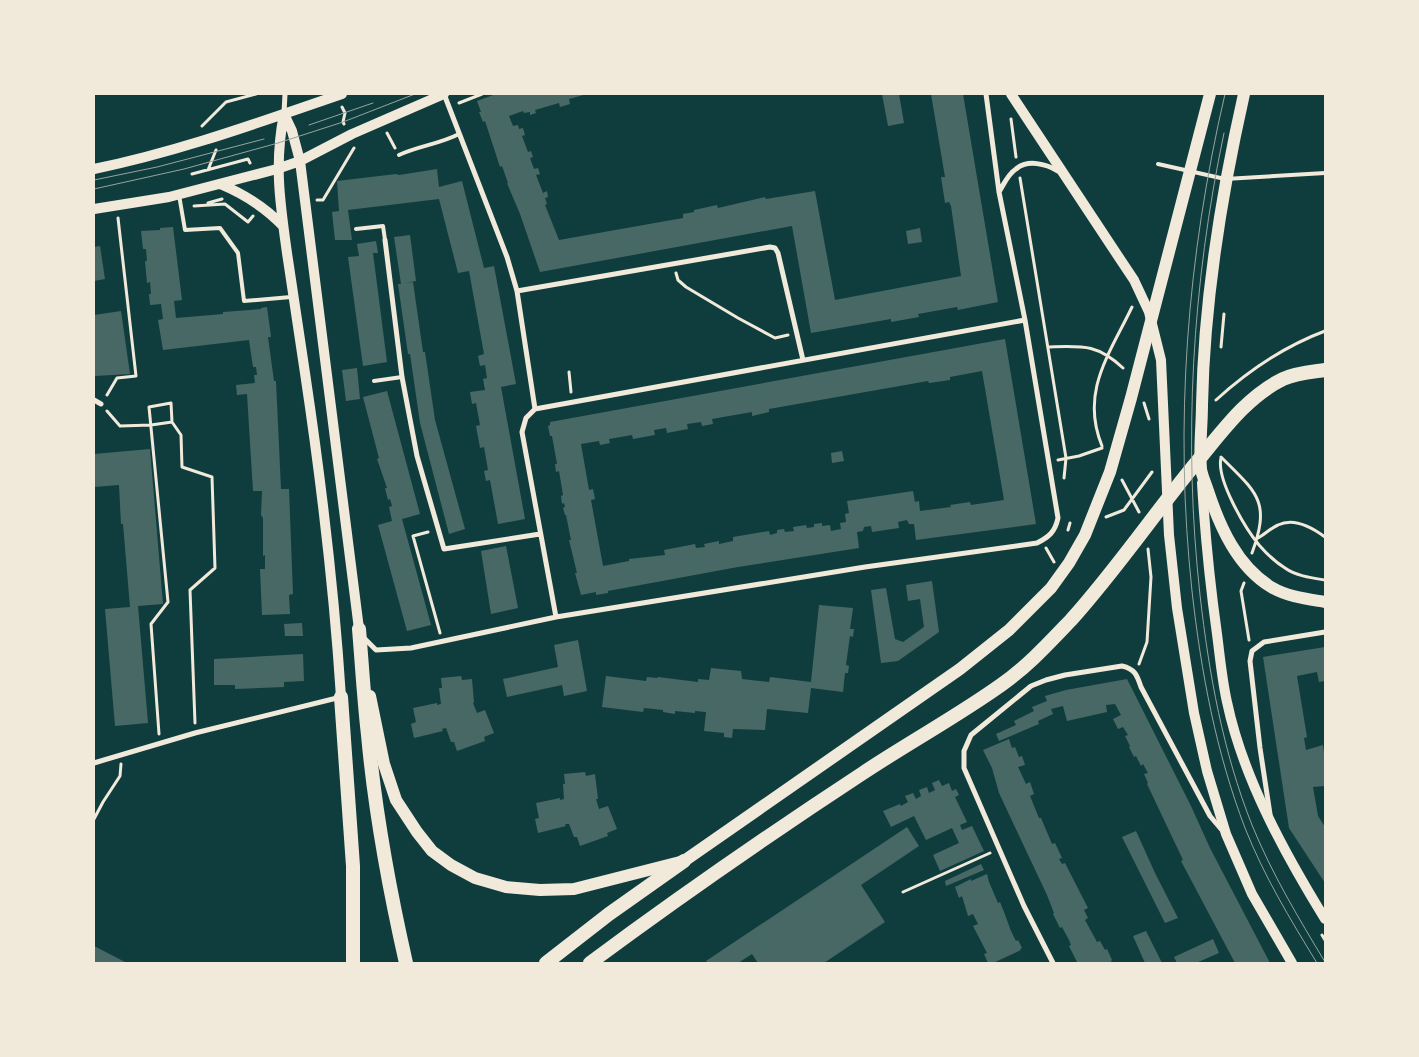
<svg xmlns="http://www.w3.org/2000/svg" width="1419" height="1057" viewBox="0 0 1419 1057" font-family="Figtree,sans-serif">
<rect width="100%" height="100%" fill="#0f3d3e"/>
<path fill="#486865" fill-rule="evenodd" d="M496,94h91l-18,5 1,5 -10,3 -1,-4 -24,7 1,3 -6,2v-3l-6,1 -1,-2 -14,5 4,10 5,-1 1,4 4,-1 2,7 -3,1 6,16 3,-1 2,6 -3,1 4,11 4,-1 2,6 -4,1 7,18 4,-2 1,6 -3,1 2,6 -2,1 14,35 124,-22v-4l11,-2v-2l23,-5 1,3 47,-11 1,2 49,-8 20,109 126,-24 -10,-70 -2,-4 -4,1 -4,-26h4l-14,-83h32l35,208 -40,8 -1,-3 -39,7 1,3 -28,5v-3l-80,14 -19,-107 -252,46 -20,-58 -13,-31h1l-6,-17 -2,1 -15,-46 -2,1 -4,-10h2l-4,-11z
M882,94h17l5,29 -16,3z
M437,169l2,18 23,-6 22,87 10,-2 22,118 -15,3 24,132 -27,5 -8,-44 -4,1 -2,-10 4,-1 -4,-23 -4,1 -4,-22 4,-1 -4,-22 -4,1 -2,-12 15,-2 -2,-11 4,-1 -2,-13 -5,1 -2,-10 6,-2 -15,-83 -11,2 -19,-74 -91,11 4,30h-17l-3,-28 7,-1 -2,-30 59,-7 3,1z
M173,227l9,73 -8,1 2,17 47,-4v-2l38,-3v-1l6,-1 4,30h-3l6,44h2l5,108h8l4,105 -4,1 1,19 -28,1 -2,-46h5v-14l-2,1v-38l-2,-3 1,-24h-9l-6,-97 -10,1 -1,-10 19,-2 -1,-8h3l-1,-8h-3l-4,-27 -86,10 -5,-30 5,-1 -2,-15 -11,1 -1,-11h2l-1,-12 -3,1 -2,-22h2l-1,-12h-3l-2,-18 19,-1v-2z
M920,228l2,14 -14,2 -2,-13z
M410,235l6,46 -11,2 8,-1 10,70h2l10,68 30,109 -16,5 -29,-111 -10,-69h-2l-10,-70h3l-7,-47z
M376,241l2,12h-5l14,109 -24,4 -15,-109 11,-1 -2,-12z
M100,246l5,33 -11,2v-34z
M121,311l9,63 -36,2v-61z
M1005,339l31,185 -120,16 -2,-16h-5l-2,-4 -9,2 1,6 -27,4 -1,-6 -7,1 -1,4 -6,1 2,16 -121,19 -130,24v2l-12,2v-3l-15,3 -6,-22h2l-8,-33h2l-5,-25h-1l-2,-7 2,-1 -1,-4 -2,1 -1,-8 2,-1 -4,-24 -3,1 -1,-8h2l-5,-28h-2l-2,-10 2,-1v-3zM982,371l22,129 -33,5 -1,-3 -20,3 1,2 -31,4 -1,-10 -4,1 -2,-11 -66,10 2,12 -4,1 1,8 -6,1 1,6 -10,2 -1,-6 -8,1v-3l-8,1v3l-7,1 -1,-3 -13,2 1,4 -9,1 -1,-3 -7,1v3l-7,2 -1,-4 -36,6v4l-14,3v-3l-15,3 1,3 -9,1 -1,-4 -31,6 1,5 -36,4v2l-26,5 -12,-66 4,-1 -2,-10 -4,1 -8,-46 18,-3 1,4 10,-2 -1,-4 23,-4 1,4 22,-4 -1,-5 12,-2 1,5 21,-4 -1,-5 14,-2 1,4 11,-2 -1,-5 40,-7v4l17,-4v-3l159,-28 1,2 21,-3v-3z
M357,368l3,31 -14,2 -4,-31z
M387,391l33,123 -18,5 29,106 -24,6 -29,-106 14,-4 -3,-14 3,-1 -2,-7 -2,1 -3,-12h2l-10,-29 2,-1 -16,-61z
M150,449l13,155 -25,2 10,117 -33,3 -10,-117 25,-2 -7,-83h-2l-2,-39 -25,2v-33z
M842,451l2,10 -12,2 -1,-10z
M506,546l12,62 -27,6 -10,-63z
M932,581l7,51 -41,29 -17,2 -10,-73 15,-2 9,51 8,3 21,-15 -4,-28 -12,2 -2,-16z
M819,605l34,3 -3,21h4l-1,8 -3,-1 -4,29 3,1 -1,7h-3l-2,19 -32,-4 -3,25 -41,-4 -2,21 -32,-1 -1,9 -8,-1v-4l-20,-2 2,-19 -11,-1v2l-20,-2v3l-12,-2v-2l-19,-2 -1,4 -41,-5 4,-31 40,5 1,-4 10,1 1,-1 40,5v-3l11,1 2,-12 30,3 1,8 27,3 1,-5 41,5z
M302,623l1,13h-18l-1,-12z
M578,640l9,51 -23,5 -2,-11 -55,12 -4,-18 55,-12 -4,-22z
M1325,647v34l-6,1 -2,-10 -20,4 10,61 -3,1 2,12 17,-5 2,15v26l-12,1 5,29 7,11v56l-36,-55 -26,-171z
M303,654l1,27 -20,1v5l-49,2v-4h-21v-26z
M461,676l1,4 10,-1 2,23 -1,1 4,10 8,-3 9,23 -10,4 1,4 -28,10 -3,-9h-3l-5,-14 -4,1 1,2 -29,7 -3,-14 5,-2 -3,-14 24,-5v2l4,-1 -2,-16h3l-1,-10z
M1127,679l64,127 19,42 60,115h-35l-54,-102 2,-1 -36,-76 1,-1 -4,-9 4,-1 -5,-9 -2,2 -5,-10 -2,1 -5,-10 1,-1 -5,-10 3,-1 -5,-8 -5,2 -5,-10 8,-4 -6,-11 -9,1 1,7 -40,9 -4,-15 -12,3 2,5 -15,7 1,3 -40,17 -3,-7 20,-9 -2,-4 20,-10 -2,-4 15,-6 -2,-5 21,-6z
M1009,739l3,9 3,-1 4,10 3,-1 3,9 -7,2 8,17 4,-2 4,12 -4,2 9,22h2l11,26 3,-1 7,15 -3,1 3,5 3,-1 23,45 -4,2 4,8 -3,2 12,22 3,-1 5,9 2,-1 5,11 -1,1 1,2 -35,-1 -8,-16 2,-1 -2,-5 -7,-13 -2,1 -7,-14 1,-1 -7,-18 -48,-102 -7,-25 -9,-18z
M585,772l1,4 9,-2 3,25h-2l3,10 9,-3 9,23 -10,4 1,3 -28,10 -3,-9h-3l-5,-13h-4l1,2 -28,7 -3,-14 4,-1 -3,-15 24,-5v2l4,-1 -1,-15h2l-1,-10z
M939,780l3,6 7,-3 3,8 4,-2 3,6 -4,2 12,25 -7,3 2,5 10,-4 12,25 -44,20 -7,-16 26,-12 -7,-15 -26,12 -12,-24 -23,11 -8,-16 17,-7 1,2 7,-4 -3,-6 8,-3 3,6 5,-3 -2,-6 8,-3 2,6 6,-3 -3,-7z
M907,827l12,19 -58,39 24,37 -61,41h-66l-6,-9 -14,9h-30l-2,-2z
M1136,831l19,42 23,45 -13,5 -43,-86z
M981,864l3,6 -38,16 -1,-5z
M987,874l2,8 9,21 2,-1 4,10 7,19 5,10 2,-1 4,8 -2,1 1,1 -28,13h-5l-4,-9 3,-1 -14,-27 5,-2 -5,-10 -5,2 -6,-20 -3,2 -4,-11 16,-8v2z
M1146,931l16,32h-17l-12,-27z
M1213,939l6,14 -23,10h-19l-3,-6z
M94,946l33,17h-33z"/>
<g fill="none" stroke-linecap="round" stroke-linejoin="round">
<path stroke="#f1e9da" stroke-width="3" d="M459,103l23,-9
M342,107l3,6 -2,9 1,2
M1011,119l5,38
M202,126l24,-24 30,-8
M387,133l8,15
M208,170l8,-20
M192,174l56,-15 2,4
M1020,178l46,280 -2,20
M317,200h6l31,-52
M208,203l14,-4
M194,206l31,-2 23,18 5,-6
M676,273l2,7 8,7 52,31 37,20 13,-3
M1049,347c34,-1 48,-3 74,21
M1221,347l3,-33
M569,372l2,20
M107,395l10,-17 19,-2 -18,-158
M1216,400c32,-29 69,-54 109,-69
M1144,403l5,16
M107,411l13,15 31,-1 21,-3 9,13 1,32 30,10 3,91 -25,22 5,133
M1102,446c-22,-54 7,-91 30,-139
M1221,457c36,36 50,44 31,96
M1221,458c-5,21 24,70 38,87 7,8 16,17 26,23 11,8 27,10 40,12
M1058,460l21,-4 23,-8
M1122,480l17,32
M1106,517l18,-7 28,-38
M1068,530l2,-7
M428,532l-15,4 27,97
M1258,538c7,-4 13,-10 20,-13 16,-8 35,3 47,12
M1046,548l8,14
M1244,583l-3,8 8,49
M1139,664l8,-22 4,-65 -3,-28
M159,734l-8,-110 17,-22 -19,-195 22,-4 1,19
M94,819l9,-17 17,-26 1,-12
M903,892l87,-39
M1322,935l3,5"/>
<path stroke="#f1e9da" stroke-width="4" d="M399,155c19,-9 41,-11 60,-21
M1158,164l67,15 100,-6
M179,195l6,35 35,-2 18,25 6,48 47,-4
M356,229l27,-3 2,14
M374,381l28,-4"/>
<path stroke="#f1e9da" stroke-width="5" d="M444,94l63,163 10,34 18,118
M284,113l1,-19
M999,192c5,-8 9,-18 17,-23 12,-10 30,-5 42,2
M385,240l17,137 15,79 27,93 96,-15
M517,291l253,-44 5,1 3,5 25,107
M94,400l7,4
M535,409l490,-89
M535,409l-9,9 -4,14 34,185
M364,638l12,12 35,-2 145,-31 309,-50 172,-24c12,-6 18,-11 21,-25l-33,-198 -26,-128 -13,-98
M94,763l101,-30 146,-36
M1270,814l-10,-66 -10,-87 2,-10 12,-9 61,-10
M1053,963l-29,-57 -60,-138v-17l7,-16 60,-49 15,-6 19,-5 57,-9c13,3 15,9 19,21l69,129 11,13"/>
<path stroke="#f1e9da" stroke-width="10" d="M1011,94l107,162 16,24 15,32 12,48 8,175 8,73 17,105 13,58 19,63 26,60 40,69
M284,114c-10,50 -4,89 3,139 6,40 12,80 18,120 16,107 29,215 36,324
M284,114l8,17 8,30 59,468
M94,169c84,-17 166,-47 248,-75
M220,184c24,10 45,23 63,42
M94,209l75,-12 108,-28 23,-8 52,-27 92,-40
M1202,483c3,51 8,101 15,151 3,23 5,46 10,68 16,76 58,152 98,217"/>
<path stroke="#f1e9da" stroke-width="12" d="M1244,94c-23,102 -40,206 -42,311 0,20 -3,44 -1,64 1,7 5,15 7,22 12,36 29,75 63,96 17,10 36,12 54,15
M370,696l14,68 12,36 21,32 15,19 19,14 24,13 31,9 34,3 34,-1 110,-28 276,-192 49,-39 42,-42 18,-25 16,-28 25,-63 21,-74 79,-304"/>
<path stroke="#f1e9da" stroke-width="14" d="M359,629c3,36 5,71 9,106 7,77 21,153 38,228
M341,697l12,169v97
M546,963l63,-49 75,-53
M590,963c89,-66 180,-129 273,-190 45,-30 93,-56 138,-88 26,-18 48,-42 70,-65 46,-51 85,-109 129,-162 24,-29 48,-62 83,-79 13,-6 28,-7 42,-9"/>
<path stroke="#97a49c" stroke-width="1" d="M1225,94c-38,163 -51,330 -33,497 9,81 24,161 53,237 19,48 45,91 72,135
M309,125l64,-22
M1224,133c-32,152 -41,308 -24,462 9,79 23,157 52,230 20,49 46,92 73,137
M94,180l63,-13 107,-28
M94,189l90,-20 94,-26 65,-21 72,-28"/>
</g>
<rect width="1419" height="1057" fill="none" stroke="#f1e9da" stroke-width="190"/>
</svg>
